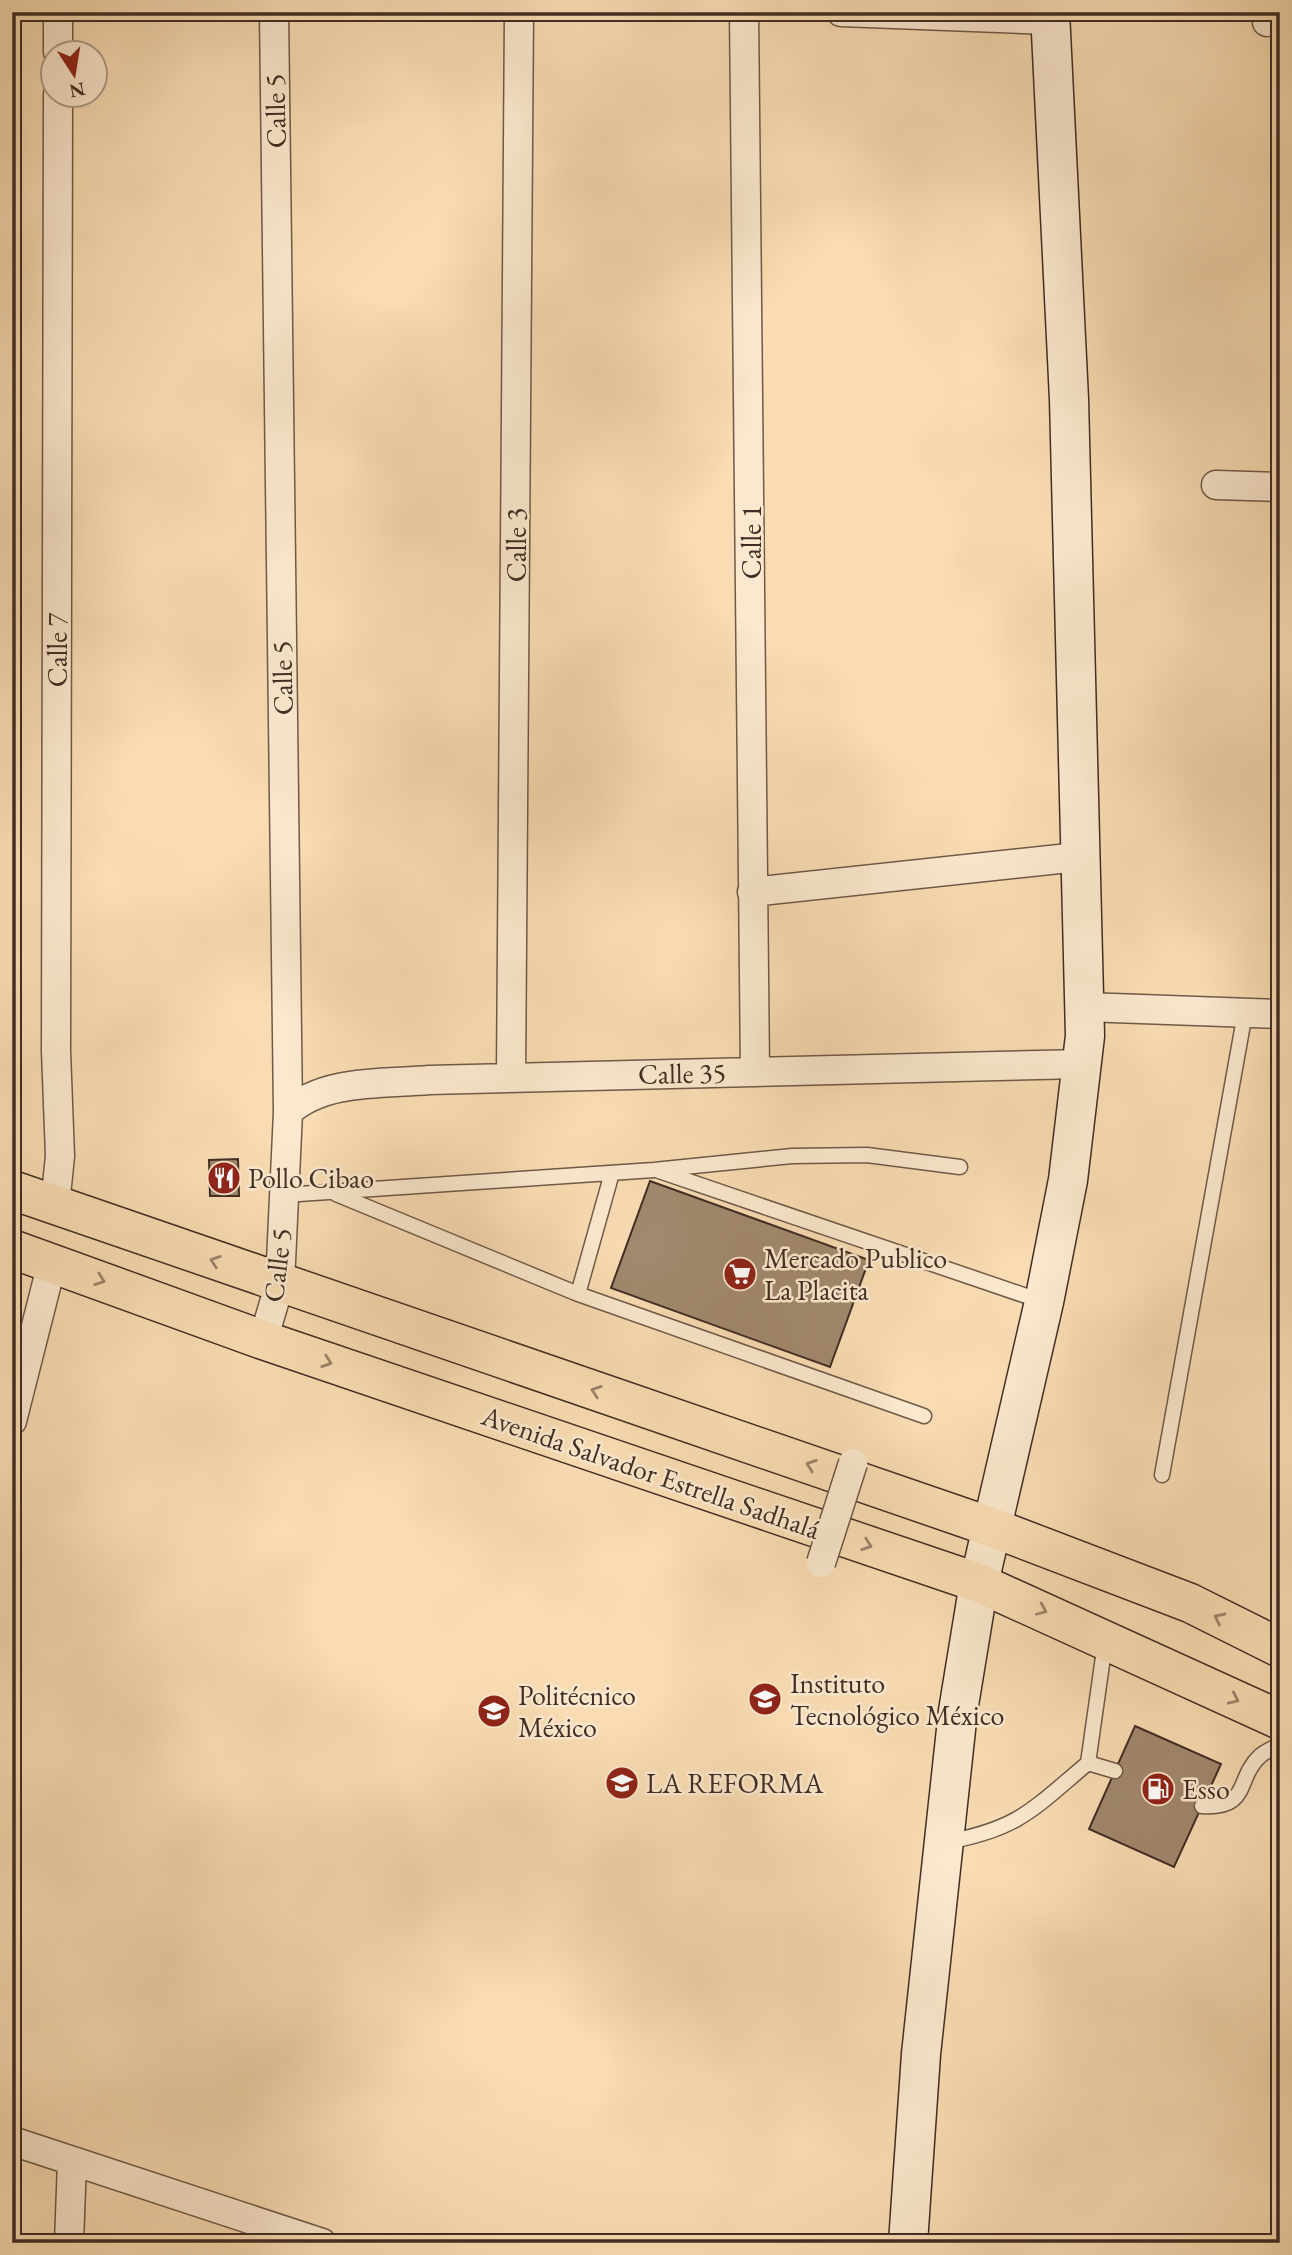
<svg xmlns="http://www.w3.org/2000/svg" width="1292" height="2255" viewBox="0 0 1292 2255" font-family="'EB Garamond',serif">
<rect width="100%" height="100%" fill="#f9dcb3"/>
<filter id="stains"><feTurbulence type="fractalNoise" baseFrequency=".00286" numOctaves="4"/><feColorMatrix values="0 0 0 0 .2 0 0 0 0 .09 0 0 0 0 .02 0 0 0 .5 -.17"/></filter>
<radialGradient id="worn" r=".72"><stop offset=".6" stop-color="#630" stop-opacity="0"/><stop offset="1" stop-color="#630" stop-opacity=".3"/></radialGradient>
<path fill="#a1886e" stroke="#412d24" stroke-width="2" d="M238,1159l1,37h-29l-1,-36z
M650,1181l219,79 -39,107 -219,-79z
M1135,1726l86,38 -47,103 -85,-38z"/>
<g fill="none" stroke-linecap="round" stroke-linejoin="round">
<defs>
<path id="lane" d="M659,1171l385,131
M336,1194l242,100 346,122
M284,1195l370,-25 138,-14 75,-1 93,12
M578,1294l34,-121
M1162,1475l83,-462
M1088,1763l27,8
M1202,1806c49,3 33,-27 58,-50 6,-5 14,-8 20,-12
M946,1842c73,-13 87,-33 142,-79l17,-120"/>
<path id="street" d="M744,12l11,1059
M841,12l210,8
M1267,22l13,-3
M58,52v-40
M1216,485l64,2
M752,892l326,-35
M1085,1007l195,7
M511,1077l8,-1065
M288,1112c36,-33 95,-28 141,-32l653,-16
M55,1205l5,-49 -4,-105 2,-957
M263,1340l17,-57 8,-171 -14,-1100
M12,1421l40,-158
M12,2141l310,102
M69,2243l3,-82"/>
<path id="secondary" d="M908,2243l13,-189 37,-343 21,-128 65,-281 24,-122 17,-144 -16,-637 -19,-387"/>
<path id="highway" d="M12,1190l979,337 199,76 90,45
M12,1249l251,91 716,243 301,137"/>
</defs>
<use href="#lane" stroke="#6f5948" stroke-width="17"/>
<use href="#street" stroke="#6f5948" stroke-width="31"/>
<use href="#secondary" stroke="#412d24" stroke-width="41"/>
<use href="#highway" stroke="#412d24" stroke-width="41"/>
<use href="#lane" stroke="#fbe8ce" stroke-width="14"/>
<use href="#street" stroke="#fbe8ce" stroke-width="28"/>
<use href="#secondary" stroke="#fbe8ce" stroke-width="38"/>
<use href="#highway" stroke="#f9dcb3" stroke-width="38"/>
<defs>
<path id="street-bridge" d="M821,1563l32,-100"/>
</defs>
<use href="#street-bridge" stroke="#6f5948" stroke-width="31" stroke-linecap="butt"/>
<use href="#street-bridge" stroke="#fbe8ce" stroke-width="28"/>
</g>
<defs><path id="oneway-chevron" d="M-2-3.5L2.5 0L-2 3.5" fill="none" stroke-width="1.6" stroke-linecap="round" stroke-linejoin="round" transform="scale(1.75)"/></defs>
<g stroke="#9d846c">
<use href="#oneway-chevron" transform="translate(215 1261) rotate(-161)"/>
<use href="#oneway-chevron" transform="translate(100 1280) rotate(20)"/>
<use href="#oneway-chevron" transform="translate(327 1362) rotate(19)"/>
<use href="#oneway-chevron" transform="translate(596 1391) rotate(-161)"/>
<use href="#oneway-chevron" transform="translate(811 1465) rotate(-161)"/>
<use href="#oneway-chevron" transform="translate(867 1545) rotate(19)"/>
<use href="#oneway-chevron" transform="translate(1042 1610) rotate(23)"/>
<use href="#oneway-chevron" transform="translate(1219 1618) rotate(-154)"/>
<use href="#oneway-chevron" transform="translate(1234 1699) rotate(25)"/>
</g>
<defs>
<symbol id="restaurant-disc" viewBox="-11 -11 22 22"><circle r="9.5" fill="#8f2418" stroke="#fbe8ce"/><path d="M-5-6h1v4h1v-4h1v4h1v-4h1v5L-1.5 .5V6h-2V.5L-5-1ZM5-6V6H3V1.5H1.5Q1.5-4 5-6Z" fill="#fff"/></symbol>
<symbol id="supermarket-disc" viewBox="-11 -11 22 22"><circle r="9.5" fill="#8f2418" stroke="#fbe8ce"/><path d="M-6-5.5h2.5l.6 2H6L4.5 2H-2.5L-4.4-4H-6ZM-1.5 3.2a1.3 1.3 0 1 0 .1 0ZM3 3.2a1.3 1.3 0 1 0 .1 0Z" fill="#fff"/></symbol>
<symbol id="school-disc" viewBox="-11 -11 22 22"><circle r="9.5" fill="#8f2418" stroke="#fbe8ce"/><path d="M0-5L7-2L0 1L-7-2ZM-4 1L0 2.5L4 1V4Q0 6-4 4Z" fill="#fff"/></symbol>
<symbol id="fuel-disc" viewBox="-11 -11 22 22"><circle r="9.5" fill="#8f2418" stroke="#fbe8ce"/><path d="M-5.5-6h7V0h2V4h1.3V-2.5L3-4.5l.8-.8L6-3V5H2.5V1h-1V6h-7ZM-4.2-4.7v3.2H.2V-4.7Z" fill="#fff"/></symbol>
</defs>
<g fill-rule="evenodd">
<use href="#restaurant-disc" x="205" y="1159" width="38" height="38"/>
<use href="#supermarket-disc" x="721" y="1255" width="38" height="38"/>
<use href="#school-disc" x="746" y="1680" width="38" height="38"/>
<use href="#school-disc" x="475" y="1692" width="38" height="38"/>
<use href="#school-disc" x="603" y="1764" width="38" height="38"/>
<use href="#fuel-disc" x="1139" y="1770" width="38" height="38"/>
</g>
<g text-anchor="middle" dominant-baseline="central" stroke-width="5" stroke-linejoin="round" paint-order="stroke">
<g font-size="28" fill="#412d24" stroke="#fbe8ce">
<text transform="translate(275 111) rotate(-91)">Calle 5</text>
<text transform="translate(751 542) rotate(-90)">Calle 1</text>
<text transform="translate(516 545) rotate(-90)">Calle 3</text>
<text transform="translate(57 650) rotate(-90)">Calle 7</text>
<text transform="translate(282 678) rotate(-91)">Calle 5</text>
<text transform="translate(682 1073) rotate(-1)">Calle 35</text>
<text transform="translate(277 1265) rotate(-83)">Calle 5</text>
<text transform="translate(651 1472) rotate(19)">Avenida Salvador Estrella Sadhalá</text>
</g>
<g font-size="28" fill="#412d24" stroke="#fbe8ce" text-anchor="start">
<text x="248" y="1178">Pollo Cibao</text>
<text x="764" y="1258">Mercado Publico<tspan x="764" dy="32">La Placita</tspan></text>
<text x="790" y="1683">Instituto<tspan x="790" dy="32">Tecnológico México</tspan></text>
<text x="518" y="1695">Politécnico<tspan x="518" dy="32">México</tspan></text>
<text x="646" y="1783">LA REFORMA</text>
<text x="1182" y="1789">Esso</text>
</g>
</g>
<rect width="1292" height="2255" fill="none" stroke="#f9dcb3" stroke-width="42"/>
<rect x="14" y="14" width="1264" height="2227" fill="none" stroke="#412d24" stroke-width="3.5"/>
<rect x="21" y="21" width="1250" height="2213" fill="none" stroke="#412d24" stroke-width="2"/>
<g transform="translate(74 74) rotate(168)"><circle r="33" fill="#fbe8ce" stroke="#b19d8a" stroke-width="2"/>
<path d="M0-5L12 26L0 18L-12 26Z" fill="#8f2418"/>
<text y="-10" font-size="19" font-weight="bold" text-anchor="middle" fill="#412d24">N</text>
</g>
<rect width="100%" height="100%" filter="url(#stains)"/>
<rect width="100%" height="100%" fill="url(#worn)"/>
</svg>
